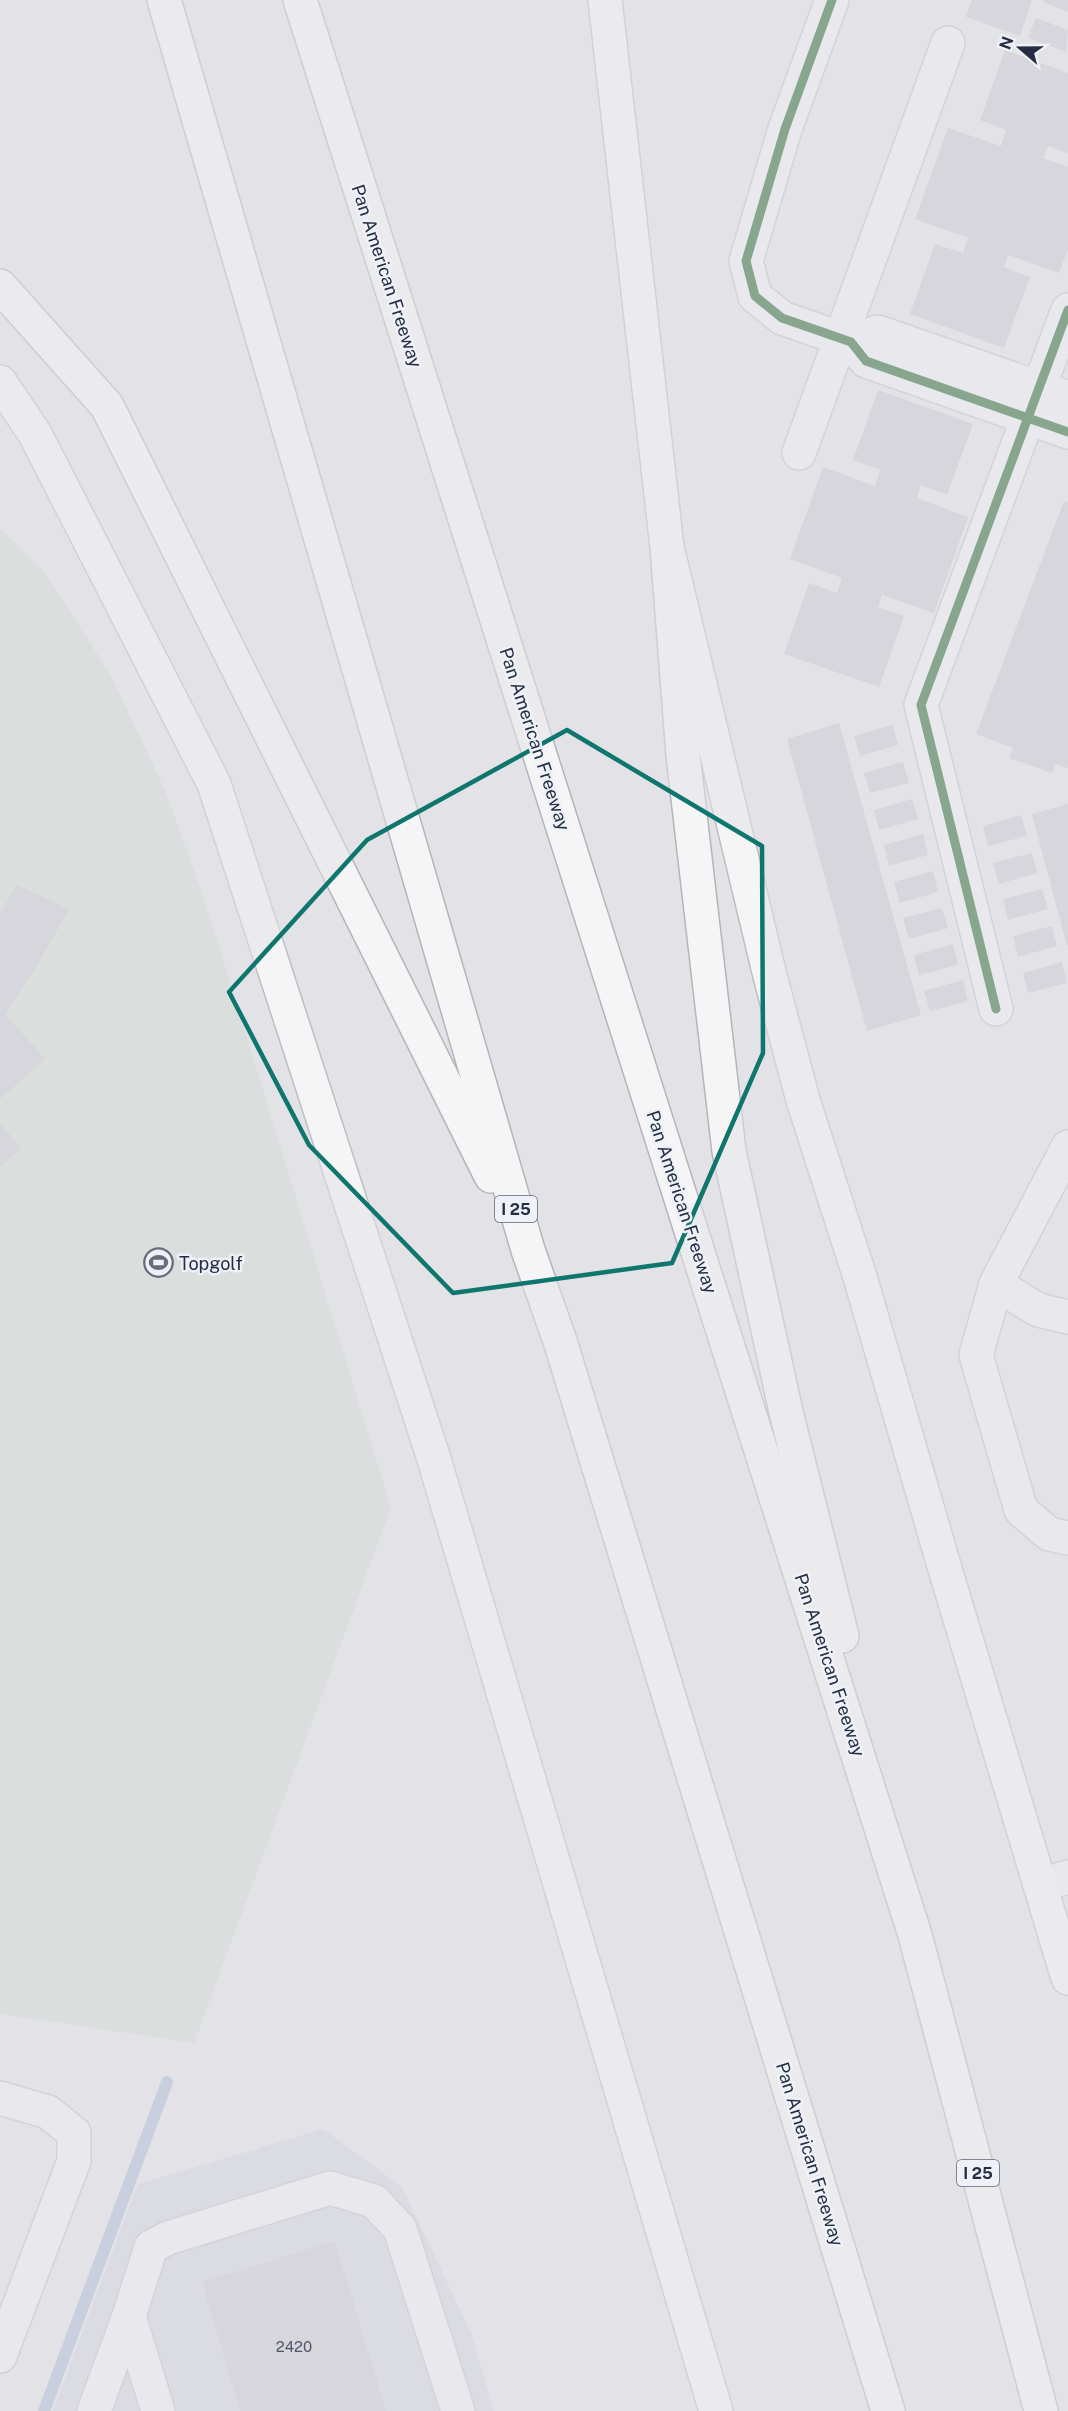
<svg xmlns="http://www.w3.org/2000/svg" width="1068" height="2411" viewBox="0 0 1068 2411" font-family="'Public Sans',sans-serif">
<rect width="100%" height="100%" fill="#e2e2e7"/>
<path fill="#d2d5de" d="M323,2129l79,58 69,146 23,78h-441l85,-227z"/>
<path fill="#d0dad1" d="M0,528l41,40 68,104 56,118 41,114 185,604 -197,535 -194,-29z"/>
<g fill="none" stroke-linecap="round" stroke-linejoin="round">
<path stroke="#adb9d5" stroke-width="12" d="M44,2411l123,-329"/>
</g>
<path fill="#c7c8ce" d="M972,0h60l-12,36 -54,-19z
M1043,0h25v12l-25,-10z
M1036,18l32,12 -2,22 -38,-14z
M1005,50l63,23v80l-20,-7 -5,12 25,9v82l-9,24 -51,-18 -4,12 26,10 -26,71 -94,-34 25,-70 28,9 5,-15 -53,-19 33,-91 53,18 5,-16 -26,-10z
M878,390l95,34 -26,71 -26,-10 -4,13 51,19 -34,96 -52,-18 -4,12 26,9 -25,71 -95,-33 25,-71 28,10 5,-15 -52,-19 33,-92 52,19 5,-16 -27,-10z
M1064,501l4,1v266l-12,-4 -4,9 -43,-15 4,-10 -37,-14z
M839,723l82,292 -54,16 -80,-292z
M893,725l5,20 -38,11 -6,-20z
M903,762l6,21 -39,10 -6,-20z
M912,799l6,20 -39,11 -5,-20z
M1068,804v142h-1l-35,-132z
M1021,815l6,21 -39,10 -5,-20z
M923,834l5,21 -39,11 -5,-21z
M1032,853l5,20 -38,11 -6,-21z
M933,871l5,21 -38,11 -6,-21z
M17,885l52,24 -30,53 -34,52 40,45 -45,40v-186z
M1042,889l6,20 -40,11 -5,-21z
M942,908l6,20 -39,11 -6,-21z
M1052,926l5,20 -39,11 -5,-21z
M953,944l5,21 -39,10 -5,-20z
M1062,962l5,21 -39,10 -5,-20z
M963,980l5,21 -38,10 -6,-20z
M0,1123l21,25 -21,19z
M335,2241l51,170h-146l-38,-129z"/>
<g fill="none" stroke-linecap="round" stroke-linejoin="round">
<defs>
<path id="minor" d="M832,0l-47,129 -39,132 9,35 27,22 69,24 15,19 202,71
M851,342l27,-10 190,66
M799,453l149,-410
M996,1009l-75,-304 147,-395
M1068,1147l-72,137 -20,71 45,155 28,24 19,4
M996,1284l42,26 30,7
M1040,1885l28,-8
M0,2098l48,14 26,21v28l-74,195
M129,2316l22,-69 17,-9 162,-50 44,13 26,28 58,182
M94,2411l35,-95 29,95"/>
<path id="major" d="M605,0l62,547 103,429 33,124 57,177 85,292 123,409
M0,382l35,52 179,350 220,675 282,952"/>
<path id="highway" d="M164,0l364,1250 33,94 327,1067
M300,0l615,1935 126,476
M0,286l107,120 384,770
M667,547l16,208 46,396 57,261 56,224"/>
</defs>
<use href="#minor" stroke="#c0c0c5" stroke-width="36"/>
<use href="#major" stroke="#bdbfc5" stroke-width="36"/>
<use href="#highway" stroke="#b4b5bc" stroke-width="36"/>
<use href="#minor" stroke="#f1f1f3" stroke-width="33"/>
<use href="#major" stroke="#f5f5f6" stroke-width="33"/>
<use href="#highway" stroke="#f5f5f6" stroke-width="33"/>
<defs>
<path id="cycleway" d="M832,0l-47,129 -39,132 9,35 27,22 69,24 15,19 202,71
M996,1009l-75,-304 147,-395"/>
</defs>
<use href="#cycleway" stroke="#eef1f7" stroke-width="13"/>
<use href="#cycleway" stroke="#1b5e20" stroke-width="9"/>
</g>
<path d="M0 0H1068V2411H0ZM567,730l195,116 1,207 -91,210 -219,30 -144,-148 -80,-153 138,-152z" fill="#e2e2e7" fill-opacity=".55" fill-rule="evenodd"/>
<path fill="none" stroke="#0f766e" stroke-width="4.5" stroke-linejoin="round" d="M567,730l195,116 1,207 -91,210 -219,30 -144,-148 -80,-153 138,-152z"/>
<defs>
<symbol id="stadium-ring" viewBox="-11 -11 22 22"><circle r="9.5" fill="#eef1f7" stroke="#686c7c" stroke-width="1.5"/><path d="M0-5a6.5 5 0 1 0 0 10a6.5 5 0 1 0 0-10ZM-3.5-1.8h7v3.6h-7Z" fill="#686c7c"/></symbol>
</defs>
<g fill-rule="evenodd">
<use href="#stadium-ring" x="142" y="1246" width="33" height="33"/>
</g>
<g text-anchor="middle" dominant-baseline="central" stroke-width="5" stroke-linejoin="round" paint-order="stroke">
<g font-size="15" fill="#505566">
<text x="294" y="2346">2420</text>
</g>
<g fill="#eef1f7" stroke="#626778" stroke-width="1.5">
<rect x="495" y="1196" width="42" height="26" rx="4.5"/>
<rect x="957" y="2160" width="42" height="26" rx="4.5"/>
</g>
<g font-size="16" font-weight="bold" fill="#262c42">
<text x="516" y="1209">I 25</text>
<text x="978" y="2173">I 25</text>
</g>
<g font-size="18" fill="#262c42" stroke="#eef1f7">
<text transform="translate(387 276) rotate(72)">Pan American Freeway</text>
<text transform="translate(535 739) rotate(72)">Pan American Freeway</text>
<text transform="translate(682 1202) rotate(72)">Pan American Freeway</text>
<text transform="translate(830 1665) rotate(72)">Pan American Freeway</text>
<text transform="translate(810 2154) rotate(73)">Pan American Freeway</text>
</g>
<g font-size="18" fill="#262c42" stroke="#eef1f7" text-anchor="start">
<text x="179" y="1263">Topgolf</text>
</g>
</g>
<g transform="translate(1020 48) rotate(290)" stroke="#eef1f7" stroke-width="4.5" paint-order="stroke">
<path d="M0-4.5L10 22L0 15L-10 22Z" fill="#262c42"/>
<text y="-9" font-size="16" font-weight="bold" text-anchor="middle" fill="#262c42">N</text>
</g>
</svg>
